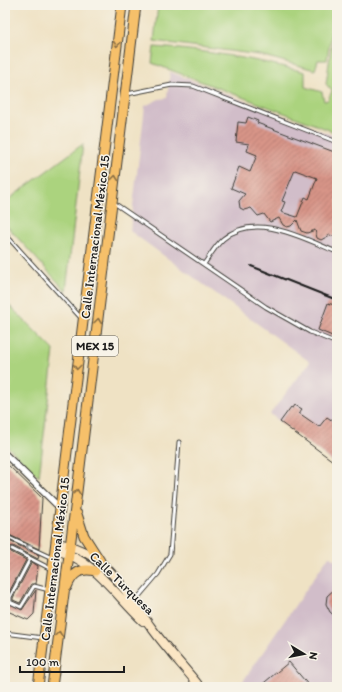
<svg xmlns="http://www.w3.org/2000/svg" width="342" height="692" viewBox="0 0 342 692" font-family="Itim,sans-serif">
<defs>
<pattern id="building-hatch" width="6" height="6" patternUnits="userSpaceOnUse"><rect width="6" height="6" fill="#d89488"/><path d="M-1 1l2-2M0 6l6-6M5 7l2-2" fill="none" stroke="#ae786e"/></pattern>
</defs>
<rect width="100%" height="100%" fill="#f7f3e8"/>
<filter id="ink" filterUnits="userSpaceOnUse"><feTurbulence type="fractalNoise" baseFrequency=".025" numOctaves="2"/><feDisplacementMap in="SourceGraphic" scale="8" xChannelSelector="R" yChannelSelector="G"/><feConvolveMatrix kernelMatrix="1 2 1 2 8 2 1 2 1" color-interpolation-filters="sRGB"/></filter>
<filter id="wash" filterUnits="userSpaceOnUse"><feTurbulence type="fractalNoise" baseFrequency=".012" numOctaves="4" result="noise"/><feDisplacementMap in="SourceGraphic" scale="16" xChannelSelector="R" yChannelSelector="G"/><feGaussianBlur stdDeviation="0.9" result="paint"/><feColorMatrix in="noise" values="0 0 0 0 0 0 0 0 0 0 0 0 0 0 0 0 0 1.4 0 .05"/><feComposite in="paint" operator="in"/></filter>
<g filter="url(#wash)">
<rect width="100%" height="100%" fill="#efe2c4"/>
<path fill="#d1bdc9" d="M170,72l167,65v328l-67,-51 40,-52 -180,-131 15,-125 14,-7 8,-1z
M329,556l8,5v126h-98z"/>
<path fill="#abd37e" stroke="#64784d" d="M158,5h177l-8,55h-9l-3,10 -55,-15 -106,-14z
M337,6v127l-185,-70 2,-16c51,3 101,12 151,25v15l17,5 2,9 4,-1 4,-9 -6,-7z
M83,144l-17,147 -61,-67v-22z
M5,301l49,49 -15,127 -34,-33z"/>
<g id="blocks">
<path fill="url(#building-hatch)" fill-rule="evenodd" d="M248,117l10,4 -1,2 80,30v85l-7,-3 -9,5 -4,-2 -2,-8 -8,3 -6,-2 -4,-11 -6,6 -4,1 -4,-2 -4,-7 -9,4 -6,-8 -6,2 -7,-8 -7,2 -4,-2 -1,-7 6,-7 -14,-6 8,-21 11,5 7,-17 -10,-4 2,-7 -13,-2 2,-20 8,1zM295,170l22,8 -8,21 -4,-2 -8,20 -16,-5 4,-10 -3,-1z
M328,303l9,3v32l-19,-8z
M295,405l7,4 -3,4 20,14 8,-10 10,7v40l-57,-42 11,-15 2,1z
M5,462l37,36 -3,51 -34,-16z
M5,539l34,16 -1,4 -25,-13 -4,2 2,4 15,8 -19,36v6l15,8 14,-20 -2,24 -6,6 -23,-10z
M32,562l6,4 -2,18h-5l-11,19 -7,-3v-2z
M337,587v31l-7,-6 -4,-8 1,-8z
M289,662l21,25h-51z"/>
</g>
</g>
<g filter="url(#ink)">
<use href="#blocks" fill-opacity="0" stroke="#3c3a35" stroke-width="1"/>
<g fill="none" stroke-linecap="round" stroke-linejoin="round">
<defs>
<path id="lane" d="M127,94l45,-9 21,1 144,56
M114,203l152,104 44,25 27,11
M5,234l77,85
M204,264c6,-8 11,-18 19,-25 33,-28 81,0 114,13
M5,536l47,22
M12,549l39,20
M30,559l-20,38v5l11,5 13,-21 15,4
M135,601l23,-27 12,-20 9,-112
M5,633l38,5"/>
<path id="street" d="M5,454l55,54"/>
<path id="secondary" d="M56,543c50,7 68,47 95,84 15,21 33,40 49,60
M55,550c39,9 60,45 88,71"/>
<path id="primary" d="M77,514l7,22 16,25
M67,587c5,-13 13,-20 28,-16
M38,687l84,-682
M52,687l23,-179 61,-503"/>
</defs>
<use href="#lane" stroke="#3c3a35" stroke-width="5"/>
<use href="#street" stroke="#3c3a35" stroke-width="8"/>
<use href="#secondary" stroke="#3c3a35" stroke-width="10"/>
<use href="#primary" stroke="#3c3a35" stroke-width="11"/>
<use href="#lane" stroke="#fff" stroke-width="3"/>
<use href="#street" stroke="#fff" stroke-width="5.5"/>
<use href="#secondary" stroke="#fbe6c4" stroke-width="8"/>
<use href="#primary" stroke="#f6c06b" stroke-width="9"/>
<path stroke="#1c1c1c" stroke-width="2" d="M251,266l86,34"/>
</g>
<defs><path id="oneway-chevron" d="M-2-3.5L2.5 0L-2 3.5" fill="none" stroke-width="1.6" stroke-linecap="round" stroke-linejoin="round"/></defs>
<g stroke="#896e44">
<use href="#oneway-chevron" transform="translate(117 44) rotate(97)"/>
<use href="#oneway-chevron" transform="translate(115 178) rotate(-83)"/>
<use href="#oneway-chevron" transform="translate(98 321) rotate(-83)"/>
<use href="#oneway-chevron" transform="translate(77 367) rotate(97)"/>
<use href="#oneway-chevron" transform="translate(77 492) rotate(-84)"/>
<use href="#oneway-chevron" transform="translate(59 634) rotate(-83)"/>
</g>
<use stroke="#999" href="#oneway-chevron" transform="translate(29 547) rotate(-154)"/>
</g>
<g text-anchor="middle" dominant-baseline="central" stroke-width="3" stroke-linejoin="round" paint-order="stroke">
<rect fill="#f7f3e8" stroke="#5e5c59" stroke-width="1" x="72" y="336" width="46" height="20" rx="3"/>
<g font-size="12" font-weight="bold" fill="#1c1c1c">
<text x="95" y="346">MEX 15</text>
</g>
<g font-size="13" fill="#1c1c1c" stroke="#f7f3e8">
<text transform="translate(95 237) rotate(-83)">Calle Internacional México 15</text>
<text transform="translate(55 559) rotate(-83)">Calle Internacional México 15</text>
<text transform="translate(122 583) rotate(44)">Calle Turquesa</text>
</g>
</g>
<rect width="342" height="692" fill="none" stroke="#f7f3e8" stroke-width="20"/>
<g transform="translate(304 654) rotate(100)" stroke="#f7f3e8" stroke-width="3" paint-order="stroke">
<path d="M0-3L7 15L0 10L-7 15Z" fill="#1c1c1c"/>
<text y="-6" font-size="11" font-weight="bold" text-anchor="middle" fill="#1c1c1c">N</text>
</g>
<path d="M20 666v6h104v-6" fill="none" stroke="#1c1c1c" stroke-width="2"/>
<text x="26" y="666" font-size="12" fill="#1c1c1c" stroke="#f7f3e8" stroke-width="3" paint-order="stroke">100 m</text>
</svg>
